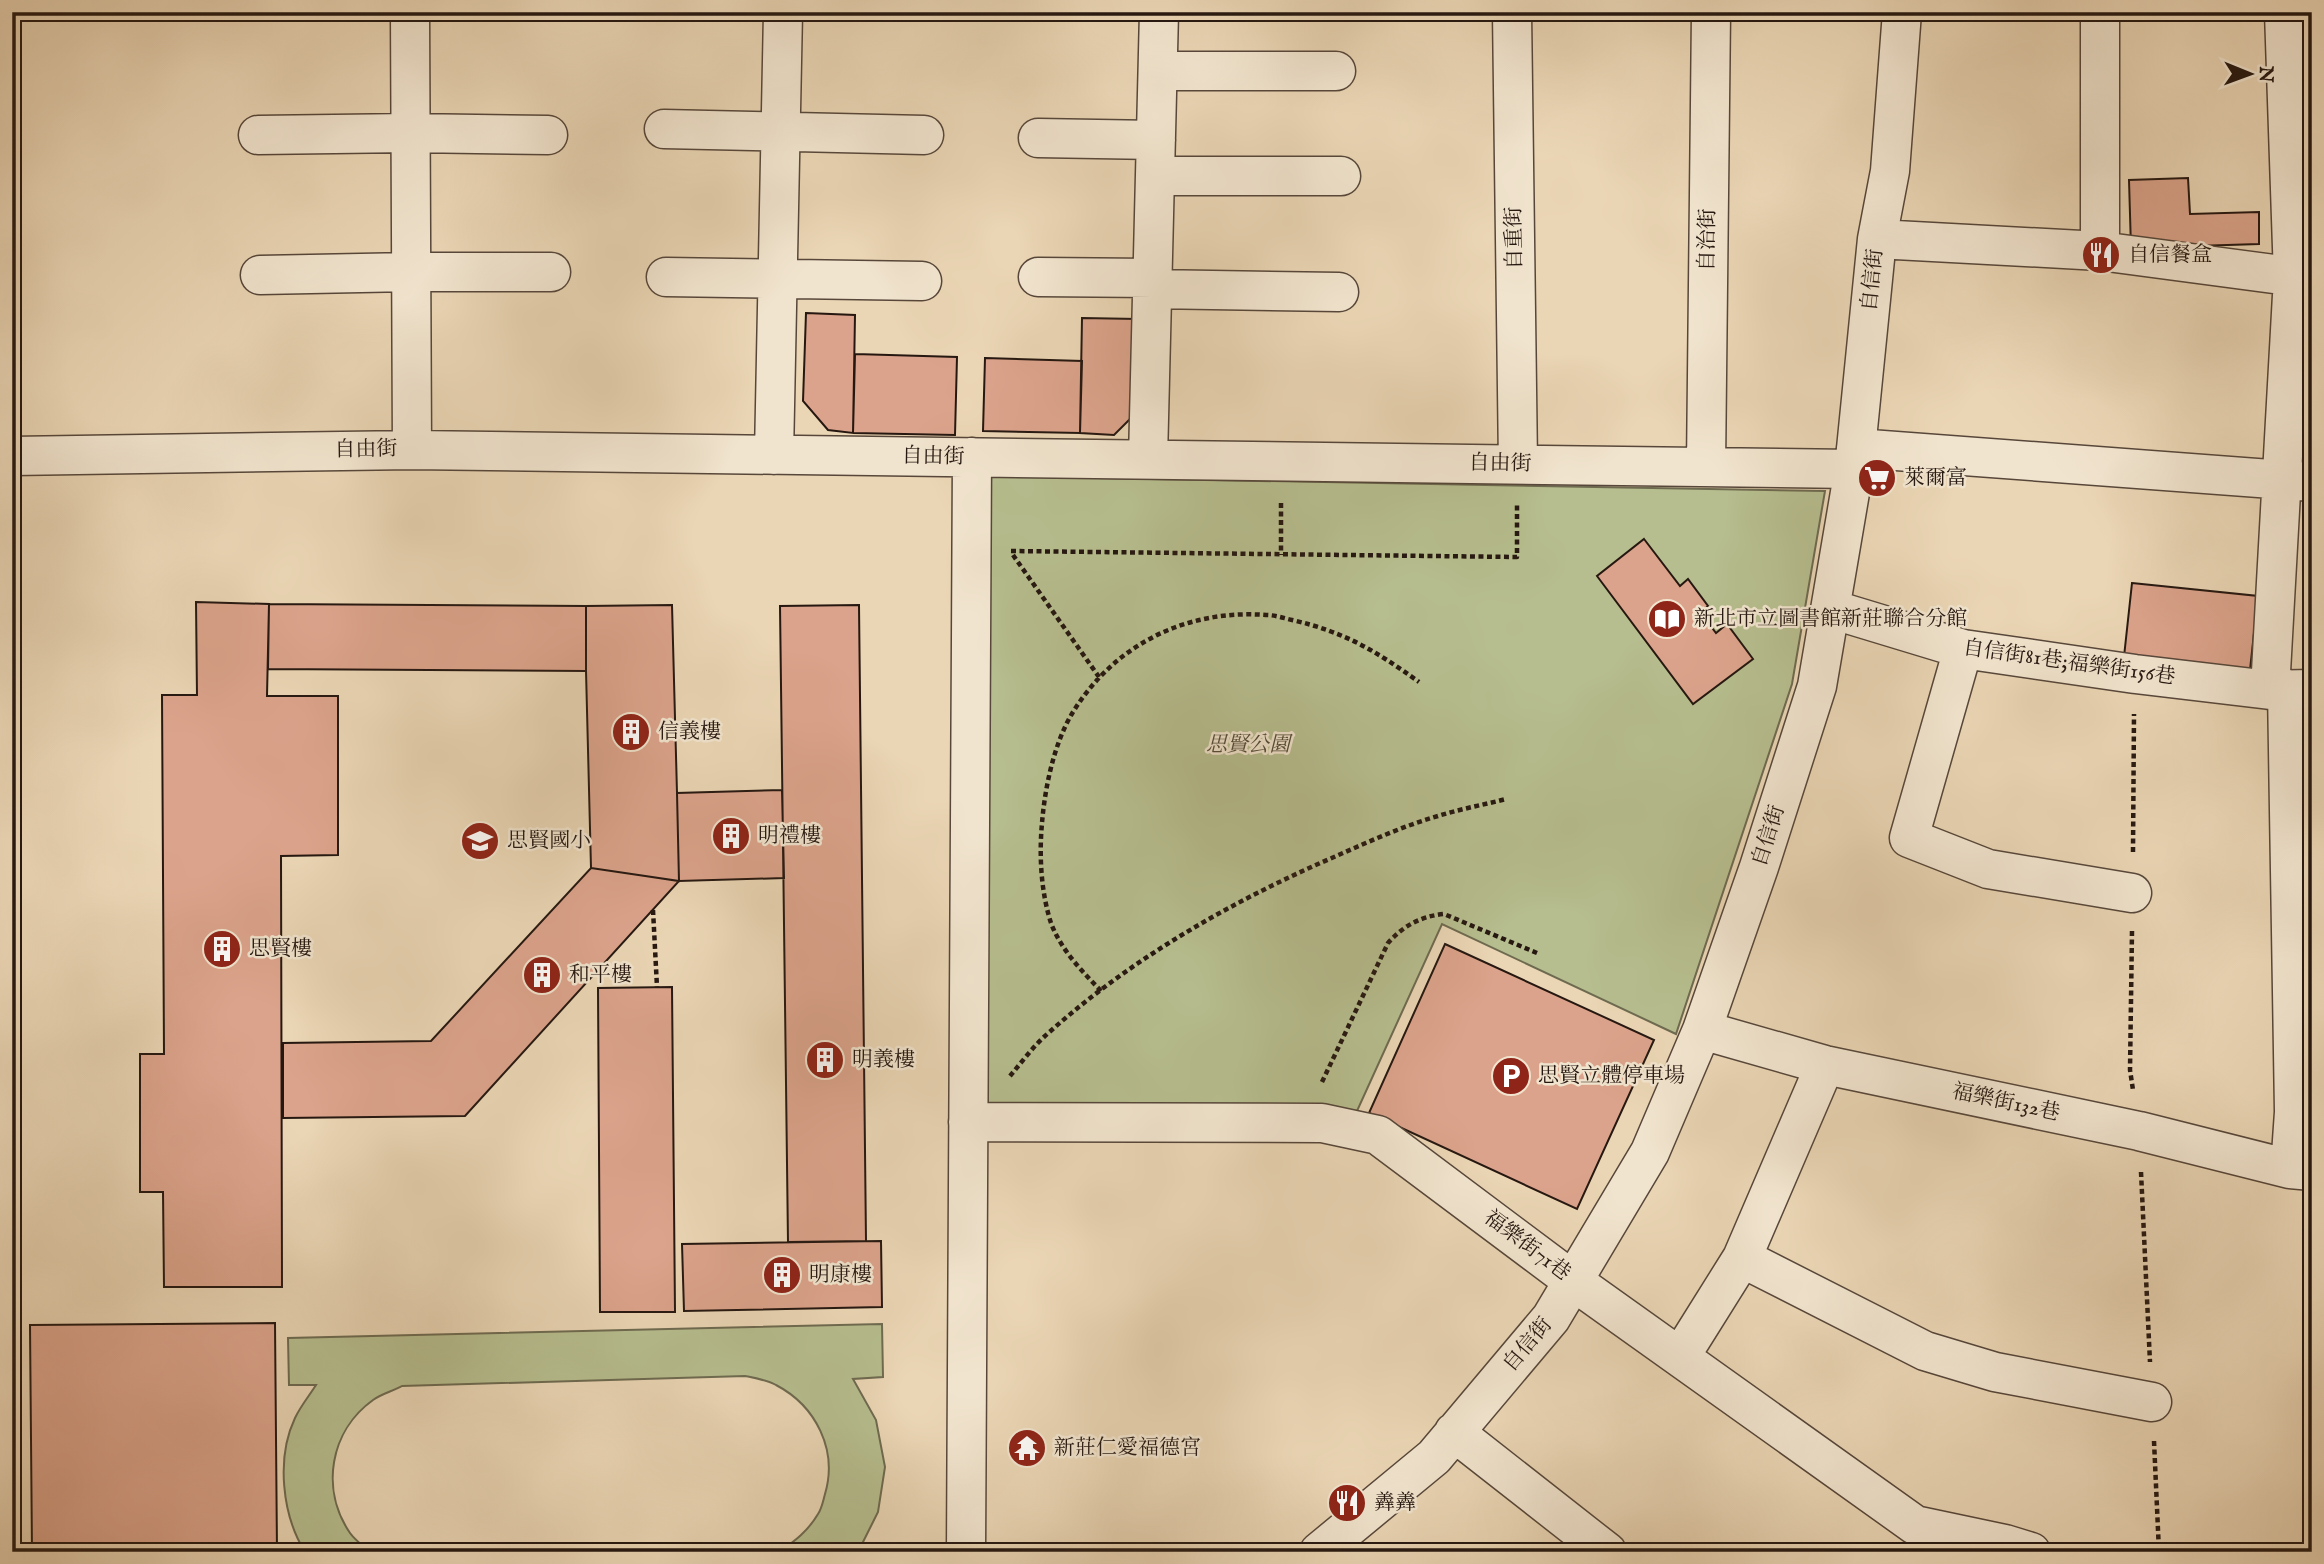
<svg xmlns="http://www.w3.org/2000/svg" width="2324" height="1564" viewBox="0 0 2324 1564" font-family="'IM FELL English','Noto Serif TC',serif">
<rect width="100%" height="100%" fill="#ead5b4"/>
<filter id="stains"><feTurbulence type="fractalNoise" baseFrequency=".00286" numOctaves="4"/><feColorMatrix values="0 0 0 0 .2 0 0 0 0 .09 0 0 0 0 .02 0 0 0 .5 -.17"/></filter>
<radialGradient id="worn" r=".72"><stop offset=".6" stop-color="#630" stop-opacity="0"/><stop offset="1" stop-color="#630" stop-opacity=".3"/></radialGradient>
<path fill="#b6bd8e" stroke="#6e6a50" stroke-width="2" d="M984,476l841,15 -33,193 -116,350 -234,-110 -85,187 -375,-3z
M882,1324l1,53 -30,2 23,41 9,47 -7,45 -20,40h-79c16,-11 29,-21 39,-38 4,-6 5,-13 7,-20 13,-44 -9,-88 -49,-109 -9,-5 -21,-7 -31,-9l-343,10c-9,5 -21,8 -29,14 -43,31 -53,89 -23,133 5,7 13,13 20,19h-65c-23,-37 -29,-94 -10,-134 5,-11 14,-22 21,-33h-27l-1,-47z"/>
<path fill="#dba38b" stroke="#261811" stroke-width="2" d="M2188,178l2,36 69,-2v32l-128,4 -2,-68z
M806,313l49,2 -2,118 -25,-3 -25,-29z
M1082,318l56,1 -2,94 -22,22 -34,-2z
M855,354l102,3 -2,78 -102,-2z
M985,358l97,3 -2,72 -97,-2z
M1644,539l36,47 8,-7 20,27 -7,7 15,20 11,-9 26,35 -60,45 -96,-128z
M2132,583l126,13 -9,83 -126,-13z
M196,602l73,2 -2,92h71v159l-57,1 1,431h-118l-1,-95h-23v-138h24l-2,-359h35z
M269,604l317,2v65l-318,-2z
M672,605l5,188 2,88 -88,-13 -5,-197v-65z
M859,605l7,636 -78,1 -8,-636z
M782,790l2,88 -105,3 -2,-88z
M591,868l88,13 -214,235 -182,2v-75l148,-2z
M1445,944l209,96 -77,169 -208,-96z
M672,987l3,325h-75l-2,-324z
M881,1241l1,66 -198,4 -2,-67z
M275,1323l2,229h-245l-2,-227z"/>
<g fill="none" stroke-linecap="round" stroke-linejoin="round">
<defs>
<path id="minor" d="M410,12l2,438
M1512,12l6,452
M1158,71h178
M664,129l260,6
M258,135l152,-2 138,2
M1038,138l118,2
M1155,176h186
M1877,239l223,12 212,28
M2100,251v-239
M260,275l151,-3h140
M666,277l256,4
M1038,277l115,1
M1152,289l187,3
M1856,448l456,34
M774,455l9,-443
M12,456l400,-6 1442,19
M1148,459l11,-447
M1706,467l5,-455
M1831,609l132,40 172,25 135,16 42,-1
M1963,649l-54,189 79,31 144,24
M2287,689l7,423 -4,57
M2270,690l23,-413 -9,-265
M1702,1030l123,35 314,66 151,38 22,2
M968,1122l354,1 56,12 195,146 342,244 90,19 26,8
M1742,1258l183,93 70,21 157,30
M1680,1357l62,-99 83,-193
M1454,1432l153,120
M966,1552l6,-1095
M1319,1552l115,-95 117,-139 99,-166 52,-122 57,-163 58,-181 37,-217 23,-230 13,-68 12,-159"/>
</defs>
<use href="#minor" stroke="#57473a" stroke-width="41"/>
<path stroke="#261811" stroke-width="4.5" stroke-dasharray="5 3.5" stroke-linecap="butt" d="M1281,503v52
M1011,551l506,6v-53
M1013,555l86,122
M2133,852l1,-138
M653,910l4,77
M2132,931l-2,139 3,20
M1101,991c-19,-20 -40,-41 -50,-68 -10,-31 -12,-67 -9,-100 3,-36 12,-80 31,-111 42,-68 114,-103 193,-97 9,0 17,3 26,5 53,12 84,31 127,62
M1010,1076c11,-13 22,-28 35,-40 84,-76 185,-134 289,-179 34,-15 69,-31 104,-41 22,-7 45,-11 68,-17
M1322,1082l66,-139c15,-17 33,-27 56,-29l93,39
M2141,1172l9,190
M2154,1441l5,111"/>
<use href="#minor" stroke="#f1e4ce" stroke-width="38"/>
</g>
<defs>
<symbol id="restaurant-disc" viewBox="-11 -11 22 22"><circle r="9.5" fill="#8f2418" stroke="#f1e4ce"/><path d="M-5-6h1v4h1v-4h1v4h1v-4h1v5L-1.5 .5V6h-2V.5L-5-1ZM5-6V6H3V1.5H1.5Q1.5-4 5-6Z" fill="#fff"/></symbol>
<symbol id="supermarket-disc" viewBox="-11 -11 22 22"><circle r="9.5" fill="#8f2418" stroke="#f1e4ce"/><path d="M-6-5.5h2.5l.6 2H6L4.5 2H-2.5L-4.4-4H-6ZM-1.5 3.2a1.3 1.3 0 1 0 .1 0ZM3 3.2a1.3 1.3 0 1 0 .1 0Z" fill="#fff"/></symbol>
<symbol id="library-disc" viewBox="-11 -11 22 22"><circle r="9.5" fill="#8f2418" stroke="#f1e4ce"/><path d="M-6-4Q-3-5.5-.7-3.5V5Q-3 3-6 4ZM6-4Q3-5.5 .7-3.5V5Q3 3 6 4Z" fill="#fff"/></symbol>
<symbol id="building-disc" viewBox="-11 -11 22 22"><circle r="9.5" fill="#8f2418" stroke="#f1e4ce"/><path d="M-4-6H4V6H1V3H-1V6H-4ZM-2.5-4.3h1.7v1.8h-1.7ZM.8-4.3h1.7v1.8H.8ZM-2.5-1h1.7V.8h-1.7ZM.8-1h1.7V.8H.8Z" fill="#fff"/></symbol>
<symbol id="school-disc" viewBox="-11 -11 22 22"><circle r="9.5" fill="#8f2418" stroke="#f1e4ce"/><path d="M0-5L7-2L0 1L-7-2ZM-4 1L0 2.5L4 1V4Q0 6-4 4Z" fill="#fff"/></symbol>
<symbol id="parking-disc" viewBox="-11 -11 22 22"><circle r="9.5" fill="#8f2418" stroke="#f1e4ce"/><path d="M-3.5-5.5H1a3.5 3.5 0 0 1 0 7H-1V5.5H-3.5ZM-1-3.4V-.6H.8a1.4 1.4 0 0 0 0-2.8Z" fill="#fff"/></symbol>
<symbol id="temple-disc" viewBox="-11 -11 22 22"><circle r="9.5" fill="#8f2418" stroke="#f1e4ce"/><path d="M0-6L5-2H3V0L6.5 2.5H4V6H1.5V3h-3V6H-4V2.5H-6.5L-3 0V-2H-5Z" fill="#fff"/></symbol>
</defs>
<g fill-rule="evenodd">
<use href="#restaurant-disc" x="2079" y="233" width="44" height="44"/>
<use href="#supermarket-disc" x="1855" y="456" width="44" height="44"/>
<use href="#library-disc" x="1645" y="597" width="44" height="44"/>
<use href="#building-disc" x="609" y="710" width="44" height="44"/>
<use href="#building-disc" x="709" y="814" width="44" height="44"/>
<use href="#school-disc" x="458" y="819" width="44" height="44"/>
<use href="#building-disc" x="200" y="927" width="44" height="44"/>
<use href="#building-disc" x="520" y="953" width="44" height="44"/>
<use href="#building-disc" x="803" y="1038" width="44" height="44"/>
<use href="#parking-disc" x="1489" y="1054" width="44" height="44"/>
<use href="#building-disc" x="760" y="1253" width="44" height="44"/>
<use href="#temple-disc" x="1005" y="1426" width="44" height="44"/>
<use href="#restaurant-disc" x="1325" y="1481" width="44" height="44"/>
</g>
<g text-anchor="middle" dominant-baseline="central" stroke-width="5" stroke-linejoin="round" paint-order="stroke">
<g font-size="21" fill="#261811" stroke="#f1e4ce">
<text transform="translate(1515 238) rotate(-91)">自重街</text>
<text transform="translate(1708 240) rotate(-89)">自治街</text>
<text transform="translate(1873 280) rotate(-84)">自信街</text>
<text transform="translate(366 450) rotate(-1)">自由街</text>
<text transform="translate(933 457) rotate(1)">自由街</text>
<text transform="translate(1500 464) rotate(1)">自由街</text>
<text transform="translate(2069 663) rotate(8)">自信街81巷;福樂街156巷</text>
<text transform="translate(1769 836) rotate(-72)">自信街</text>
<text transform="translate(2006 1103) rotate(12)">福樂街132巷</text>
<text transform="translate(1527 1246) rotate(37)">福樂街71巷</text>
<text transform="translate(1528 1345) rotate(-50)">自信街</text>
</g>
<g font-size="21" fill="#261811" stroke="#f1e4ce" text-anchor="start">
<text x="2128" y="255">自信餐盒</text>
<text x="1904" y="478">萊爾富</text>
<text x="1694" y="619">新北市立圖書館新莊聯合分館</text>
<text x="658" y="732">信義樓</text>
<text x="758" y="836">明禮樓</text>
<text x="507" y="841">思賢國小</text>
<text x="249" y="949">思賢樓</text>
<text x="569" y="975">和平樓</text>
<text x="852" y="1060">明義樓</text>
<text x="1538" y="1076">思賢立體停車場</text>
<text x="809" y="1275">明康樓</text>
<text x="1054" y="1448">新莊仁愛福德宮</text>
<text x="1374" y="1503">羴羴</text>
</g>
<g font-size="21" font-style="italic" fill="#514a36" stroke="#f1e4ce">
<text x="1248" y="745">思賢公園</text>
</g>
</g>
<rect width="2324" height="1564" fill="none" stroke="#ead5b4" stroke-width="42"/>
<rect x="14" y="14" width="2296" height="1536" fill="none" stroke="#261811" stroke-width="3.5"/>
<rect x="21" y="21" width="2282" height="1522" fill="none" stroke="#261811" stroke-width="2"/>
<g transform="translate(2250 74) rotate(91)" stroke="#f1e4ce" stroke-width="5" paint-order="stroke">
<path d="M0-5L12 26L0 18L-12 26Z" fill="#261811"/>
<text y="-10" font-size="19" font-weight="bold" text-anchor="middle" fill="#261811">N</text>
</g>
<rect width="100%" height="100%" filter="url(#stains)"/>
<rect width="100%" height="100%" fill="url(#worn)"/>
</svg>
